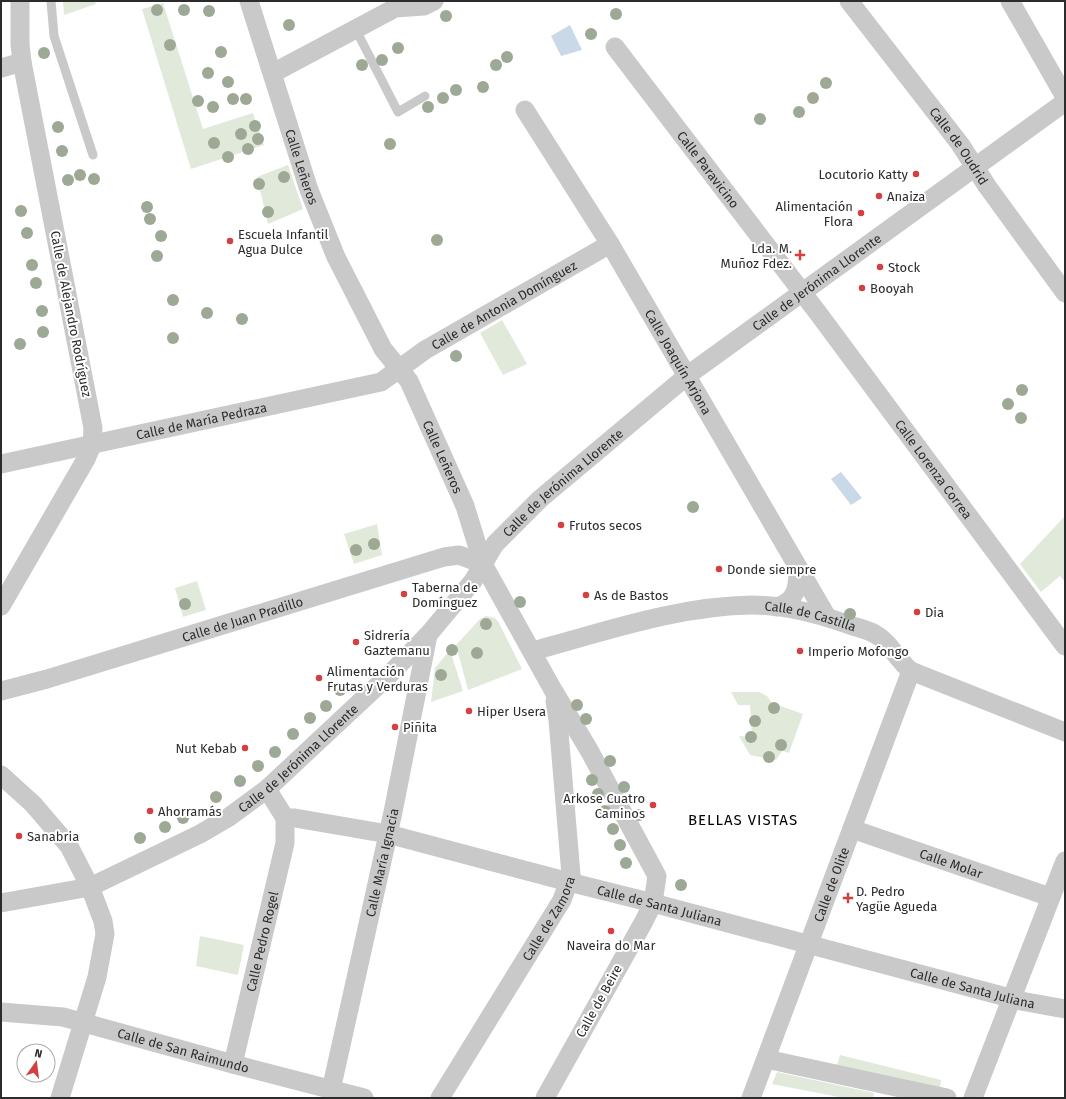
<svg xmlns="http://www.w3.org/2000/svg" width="1066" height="1099" viewBox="0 0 1066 1099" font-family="'Fira Sans',sans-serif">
<rect width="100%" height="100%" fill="#fff"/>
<path fill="#e1e9db" d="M63,1h32l1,3 -32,11z
M163,3l40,126 50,-16 11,32 -73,24 -49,-160z
M288,165l15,44 -35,15 -11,-47z
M502,320l25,44 -24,11 -23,-42z
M1065,516v66l-5,-6 -19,16 -21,-28z
M377,524l5,31 -28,9 -10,-30z
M197,581l9,29 -23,7 -8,-29z
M486,616l9,2 3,3 24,48 -54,21 -12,-45 24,-26z
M450,650l13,41 -32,11 4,-34z
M731,692h28l8,4 5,7 31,11 -14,39 -7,-2 -6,9 -26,-5 -11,-19 13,1 -2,-32h-12z
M200,936l44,9 -6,30 -42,-9z
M840,1055l101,25 -1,7 -103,-22z
M777,1072l97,21 -1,5h-29l-72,-14z"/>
<path fill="#c9d9e7" d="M570,25l12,25 -21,6 -10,-20z
M841,472l21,26 -11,7 -20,-26z"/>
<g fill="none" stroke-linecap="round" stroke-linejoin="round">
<path stroke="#c9c9c9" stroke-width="9" d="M51,1l3,35 39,119
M356,30l42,82 27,-16"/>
<g stroke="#c9c9c9" stroke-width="19">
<path id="s1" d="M249,1l60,189 27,67 47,92 26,32 56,125 18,58 70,126 36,60 68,126 -4,27 -10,20 -98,175"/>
<path id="s2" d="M849,1l111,143 27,42 78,107"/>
<path d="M1010,1l55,96"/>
<path id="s3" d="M615,47l203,266 247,333"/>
<path d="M1,68l21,-6"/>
<path d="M273,73l122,-65 29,-2 10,-5"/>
<path id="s4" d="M525,110l85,134 217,373"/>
<path id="s5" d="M1,464l380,-82 44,-32 185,-106"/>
<path d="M1,606l85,-147 6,-14 1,-17 -71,-366 -2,-18v-43"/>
<path d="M777,607c19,-6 21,-19 21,-38"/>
<path id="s6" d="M532,651c72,-19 145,-45 220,-46 30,0 63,8 92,18 10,4 22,6 31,11 15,8 23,27 36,37l154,61"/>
<path id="s7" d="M1,691l46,-12 397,-122 15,-2 24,9"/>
<path d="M1,775l32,29 36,42 21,41 13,34 2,13 -8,43 -37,121"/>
<path d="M267,789l18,29"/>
<path id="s8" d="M285,818h10l93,16 181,48 84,21 368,98 44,8"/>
<path id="s9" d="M852,829l198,68"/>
<path id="s10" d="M1,903l89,-16 110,-53 29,-17 38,-28 121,-113 40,-41 45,-54 22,-37 45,-45 148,-124 377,-273"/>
<path id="s11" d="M1,1012l62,5 170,47 131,34"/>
<path d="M766,1059l181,39"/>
<path id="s12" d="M233,1064l52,-221v-25"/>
<path id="s13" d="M331,1090l62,-278 35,-177"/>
<path id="s14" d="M440,1098l122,-198 9,-25 -13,-155 -3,-19"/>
<path id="s15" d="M751,1098l160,-427"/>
<path d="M973,1098l92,-237"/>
</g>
</g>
<g fill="#9da995">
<circle cx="157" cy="10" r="6"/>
<circle cx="184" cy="10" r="6"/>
<circle cx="209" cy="11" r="6"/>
<circle cx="616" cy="14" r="6"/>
<circle cx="446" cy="16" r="6"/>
<circle cx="289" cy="25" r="6"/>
<circle cx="591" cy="34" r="6"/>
<circle cx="170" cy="45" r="6"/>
<circle cx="398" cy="48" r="6"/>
<circle cx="221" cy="52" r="6"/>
<circle cx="44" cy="53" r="6"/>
<circle cx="507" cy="57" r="6"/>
<circle cx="382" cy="60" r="6"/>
<circle cx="362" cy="65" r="6"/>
<circle cx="496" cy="65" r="6"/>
<circle cx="208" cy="73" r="6"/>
<circle cx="228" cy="82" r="6"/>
<circle cx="826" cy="83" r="6"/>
<circle cx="483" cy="87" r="6"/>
<circle cx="456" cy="90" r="6"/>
<circle cx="443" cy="98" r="6"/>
<circle cx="813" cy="98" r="6"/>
<circle cx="233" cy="99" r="6"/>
<circle cx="246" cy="99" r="6"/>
<circle cx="198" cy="101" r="6"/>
<circle cx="213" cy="107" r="6"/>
<circle cx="428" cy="107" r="6"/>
<circle cx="799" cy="112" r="6"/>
<circle cx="760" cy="119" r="6"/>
<circle cx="255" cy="126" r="6"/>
<circle cx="58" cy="127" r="6"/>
<circle cx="241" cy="134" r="6"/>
<circle cx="258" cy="139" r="6"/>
<circle cx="214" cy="143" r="6"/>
<circle cx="390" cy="144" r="6"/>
<circle cx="248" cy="149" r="6"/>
<circle cx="62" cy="151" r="6"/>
<circle cx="228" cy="157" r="6"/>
<circle cx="80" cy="175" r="6"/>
<circle cx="284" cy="177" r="6"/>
<circle cx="94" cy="179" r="6"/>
<circle cx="68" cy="180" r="6"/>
<circle cx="259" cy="184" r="6"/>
<circle cx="147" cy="207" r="6"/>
<circle cx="21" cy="211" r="6"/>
<circle cx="268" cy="212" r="6"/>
<circle cx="150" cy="219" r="6"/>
<circle cx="27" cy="233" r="6"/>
<circle cx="161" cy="236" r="6"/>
<circle cx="437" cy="240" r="6"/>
<circle cx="157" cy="256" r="6"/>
<circle cx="32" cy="265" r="6"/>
<circle cx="36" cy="283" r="6"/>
<circle cx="173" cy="300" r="6"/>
<circle cx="42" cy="311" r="6"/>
<circle cx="207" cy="313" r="6"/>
<circle cx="242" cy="319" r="6"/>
<circle cx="43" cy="332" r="6"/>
<circle cx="173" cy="338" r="6"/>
<circle cx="20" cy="344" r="6"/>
<circle cx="456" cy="356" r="6"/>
<circle cx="1022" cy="390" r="6"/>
<circle cx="1008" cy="404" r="6"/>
<circle cx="1021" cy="418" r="6"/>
<circle cx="693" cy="507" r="6"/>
<circle cx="374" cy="544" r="6"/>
<circle cx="356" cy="550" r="6"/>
<circle cx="520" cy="602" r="6"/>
<circle cx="185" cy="604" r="6"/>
<circle cx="850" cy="614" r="6"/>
<circle cx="486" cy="624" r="6"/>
<circle cx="452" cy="650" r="6"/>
<circle cx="477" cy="653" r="6"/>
<circle cx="441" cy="675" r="6"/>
<circle cx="340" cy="690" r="6"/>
<circle cx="577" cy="705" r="6"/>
<circle cx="326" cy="706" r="6"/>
<circle cx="774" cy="708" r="6"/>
<circle cx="310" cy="718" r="6"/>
<circle cx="586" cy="719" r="6"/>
<circle cx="755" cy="721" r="6"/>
<circle cx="293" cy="734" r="6"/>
<circle cx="751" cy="737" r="6"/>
<circle cx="781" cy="745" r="6"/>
<circle cx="275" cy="752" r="6"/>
<circle cx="769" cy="757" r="6"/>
<circle cx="610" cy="761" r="6"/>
<circle cx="258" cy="766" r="6"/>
<circle cx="592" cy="780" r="6"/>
<circle cx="240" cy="781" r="6"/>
<circle cx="624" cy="787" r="6"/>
<circle cx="598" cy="794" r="6"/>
<circle cx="216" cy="797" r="6"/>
<circle cx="605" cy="811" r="6"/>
<circle cx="639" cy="815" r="6"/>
<circle cx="183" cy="818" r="6"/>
<circle cx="165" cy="827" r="6"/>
<circle cx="613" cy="829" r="6"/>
<circle cx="140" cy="838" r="6"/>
<circle cx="620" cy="845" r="6"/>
<circle cx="626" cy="863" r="6"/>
<circle cx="681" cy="885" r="6"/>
</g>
<g fill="#d24040" stroke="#fff" stroke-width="1.5">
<circle cx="916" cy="174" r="4"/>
<circle cx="879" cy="196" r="4"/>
<circle cx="861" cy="213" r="4"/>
<circle cx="230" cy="241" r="4"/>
<path d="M798 249h4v4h4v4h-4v4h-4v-4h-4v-4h4z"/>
<circle cx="880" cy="267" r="4"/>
<circle cx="862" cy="288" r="4"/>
<circle cx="561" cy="525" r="4"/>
<circle cx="719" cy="569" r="4"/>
<circle cx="404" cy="594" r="4"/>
<circle cx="586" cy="595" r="4"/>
<circle cx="917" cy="612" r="4"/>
<circle cx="356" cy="642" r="4"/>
<circle cx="800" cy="651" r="4"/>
<circle cx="319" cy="678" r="4"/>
<circle cx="469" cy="711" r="4"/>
<circle cx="395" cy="727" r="4"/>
<circle cx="245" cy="748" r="4"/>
<circle cx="653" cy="805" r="4"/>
<circle cx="150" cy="811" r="4"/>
<circle cx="19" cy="836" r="4"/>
<path d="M846 892h4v4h4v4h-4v4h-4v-4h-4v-4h4z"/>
<circle cx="611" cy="931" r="4"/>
</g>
<g text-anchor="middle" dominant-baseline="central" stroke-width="4" stroke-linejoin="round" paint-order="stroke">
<g font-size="13" fill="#2c2c2c" stroke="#fff">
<text stroke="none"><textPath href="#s2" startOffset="182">Calle de Oudrid</textPath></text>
<text stroke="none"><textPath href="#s1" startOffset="174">Calle Leñeros</textPath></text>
<text stroke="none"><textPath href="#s3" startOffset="154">Calle Paravicino</textPath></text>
<text stroke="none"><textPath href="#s10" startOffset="1045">Calle de Jerónima Llorente</textPath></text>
<text stroke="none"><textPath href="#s5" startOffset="534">Calle de Antonia Domínguez</textPath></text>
<text transform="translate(71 314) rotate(79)">Calle de Alejandro Rodríguez</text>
<text stroke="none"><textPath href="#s4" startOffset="295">Calle Joaquín Arjona</textPath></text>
<text stroke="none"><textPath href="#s5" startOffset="205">Calle de María Pedraza</textPath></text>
<text stroke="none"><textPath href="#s1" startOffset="498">Calle Leñeros</textPath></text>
<text stroke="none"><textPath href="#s3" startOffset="529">Calle Lorenza Correa</textPath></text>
<text stroke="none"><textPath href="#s10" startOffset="721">Calle de Jerónima Llorente</textPath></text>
<text stroke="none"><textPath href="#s6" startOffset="285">Calle de Castilla</textPath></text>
<text stroke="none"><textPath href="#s7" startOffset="252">Calle de Juan Pradillo</textPath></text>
<text stroke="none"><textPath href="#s10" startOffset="337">Calle de Jerónima Llorente</textPath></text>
<text stroke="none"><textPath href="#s13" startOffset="233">Calle María Ignacia</textPath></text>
<text stroke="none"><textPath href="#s9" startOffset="105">Calle Molar</textPath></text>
<text stroke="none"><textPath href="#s15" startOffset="228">Calle de Olite</textPath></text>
<text stroke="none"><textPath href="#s8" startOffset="385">Calle de Santa Juliana</textPath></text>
<text stroke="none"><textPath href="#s14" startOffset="210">Calle de Zamora</textPath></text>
<text stroke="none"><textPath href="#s12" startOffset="126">Calle Pedro Rogel</textPath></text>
<text stroke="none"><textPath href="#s8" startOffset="709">Calle de Santa Juliana</textPath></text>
<text transform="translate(599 1001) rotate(-61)">Calle de Beire</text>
<text stroke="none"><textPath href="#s11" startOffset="187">Calle de San Raimundo</textPath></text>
</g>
<g font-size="13" fill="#2c2c2c" stroke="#fff" text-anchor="start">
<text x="908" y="174" text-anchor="end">Locutorio Katty</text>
<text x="887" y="196">Anaiza</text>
<text x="853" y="206" text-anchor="end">Alimentación<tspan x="853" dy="15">Flora</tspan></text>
<text x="238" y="234">Escuela Infantil<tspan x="238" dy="15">Agua Dulce</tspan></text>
<text x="792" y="248" text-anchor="end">Lda. M.<tspan x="792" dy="15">Muñoz Fdez.</tspan></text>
<text x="888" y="267">Stock</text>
<text x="870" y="288">Booyah</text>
<text x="569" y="525">Frutos secos</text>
<text x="727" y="569">Donde siempre</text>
<text x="412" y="587">Taberna de<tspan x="412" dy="15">Domínguez</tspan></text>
<text x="594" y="595">As de Bastos</text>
<text x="925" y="612">Dia</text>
<text x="364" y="635">Sidrería<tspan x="364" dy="15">Gaztemanu</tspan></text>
<text x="808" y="651">Imperio Mofongo</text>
<text x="327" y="671">Alimentación<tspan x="327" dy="15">Frutas y Verduras</tspan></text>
<text x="477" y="711">Hiper Usera</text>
<text x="403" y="727">Piñita</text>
<text x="237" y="748" text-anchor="end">Nut Kebab</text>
<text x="645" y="798" text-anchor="end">Arkose Cuatro<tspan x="645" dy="15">Caminos</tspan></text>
<text x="158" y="811">Ahorramás</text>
<text x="27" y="836">Sanabria</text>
<text x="856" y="891">D. Pedro<tspan x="856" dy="15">Yagüe Agueda</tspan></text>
<text x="611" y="945" text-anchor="middle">Naveira do Mar</text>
</g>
<g font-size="15" letter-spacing="1" fill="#000" stroke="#fff">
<text x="743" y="820">BELLAS VISTAS</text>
</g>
</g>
<rect width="1066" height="1099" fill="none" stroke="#2c2c2c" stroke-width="4"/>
<g transform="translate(36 1063) rotate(14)"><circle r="19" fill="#ffffff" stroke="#ababab"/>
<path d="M0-3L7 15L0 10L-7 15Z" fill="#d24040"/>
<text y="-6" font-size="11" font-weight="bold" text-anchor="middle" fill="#2c2c2c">N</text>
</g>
</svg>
